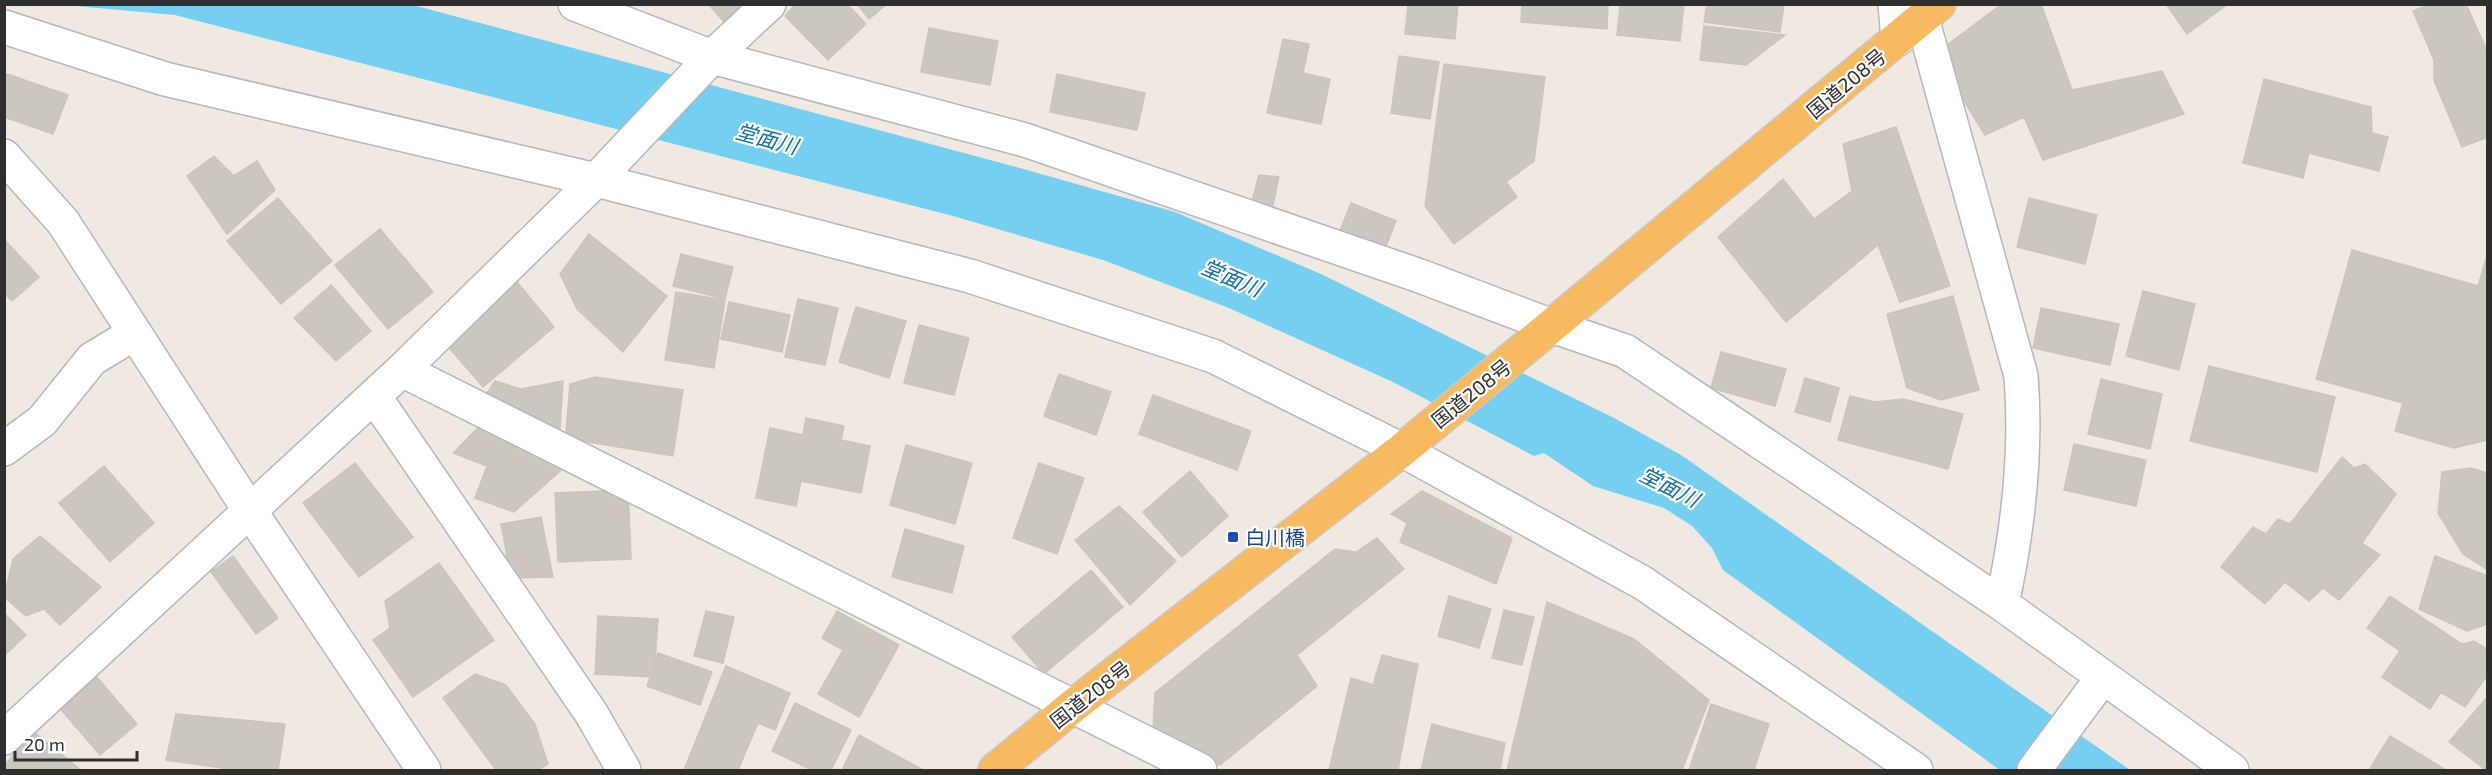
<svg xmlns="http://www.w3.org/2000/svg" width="2492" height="775" viewBox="0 0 2492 775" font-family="'Exo 2','Noto Sans JP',sans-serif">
<rect width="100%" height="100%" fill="#efe9e1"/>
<path fill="#75cff0" d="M65,5h348l614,165 148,42 146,62 293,144 67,37 449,315h-130l-277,-200 -11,-22 -20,-22 -28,-18 -71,-22 -49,-33 -10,3 -141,-74 -164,-74 -126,-48 -150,-44 -778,-201z"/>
<path fill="#cbc7bf" stroke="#cbc5ba" stroke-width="1.5" d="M708,4h38l-21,19z
M796,4h51l19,20 -38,36 -43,-44z
M857,4h30l-18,15z
M1408,4h50l-3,35 -50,-5z
M1522,4h86l-1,25 -86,-7z
M1620,4h64l-4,37 -63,-6z
M1707,4h77l-4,28 -76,-10z
M2002,4h39l31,86 90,-19 22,43 -141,46 -19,-43 -39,18 -50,-81z
M2166,4h62l-41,30z
M2431,4h35l22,49v84l-26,10 -28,-67v-20l-21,-49z
M1704,26l81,9 -39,30 -46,-5z
M929,28l69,13 -8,44 -69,-13z
M1283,39l26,5 -6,29 27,6 -9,45 -54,-11z
M1399,56l40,6 -9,57 -39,-6z
M1444,64l101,13 -11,84 -28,21 11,15 -63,47 -29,-38z
M7,74l61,21 -15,39 -49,-17v-35z
M1057,74l88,19 -8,37 -87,-18z
M2264,79l107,28 1,26 16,4 -9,34 -70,-18 -6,25 -60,-15z
M1896,127l54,159 -50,16 -22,-57 -92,77 -68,-85 65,-58 31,40 38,-28 -9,-47z
M214,156l20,20 23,-15 18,29 -48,44 -40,-58z
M1259,175l20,2 -7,32 -21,-4z
M278,198l54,63 -51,43 -54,-63z
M2029,198l68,17 -12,49 -68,-17z
M1351,203l45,18 -12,30 -45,-18z
M380,229l53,63 -45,37 -53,-64z
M589,234l78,62 -44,56 -46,-43 -17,-35z
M4,239l35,38 -27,24 -8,-8z
M2352,250l126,36 10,-34v188l-34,8 -59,-17 8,-28 -87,-24z
M681,254l52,13 -8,32 -52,-13z
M517,282l37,45 -71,60 -38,-44z
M331,285l40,46 -35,30 -42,-43z
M2143,291l52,13 -16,66 -53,-14z
M676,292l49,8 -11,68 -49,-8z
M1953,296l26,94 -38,10 -34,-12 -20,-74z
M798,299l40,9 -13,57 -40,-8z
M729,302l61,13 -8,37 -61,-13z
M856,307l50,14 -17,57 -50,-16z
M2041,308l78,16 -9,41 -77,-17z
M919,325l50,13 -15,57 -50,-12z
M1721,352l65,17 -11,37 -64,-18z
M2209,366l126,31 -18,75 -127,-31z
M1059,374l52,18 -15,43 -52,-19z
M595,377l88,13 -10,66 -91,-15 -16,-9 4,-48z
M1805,378l34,10 -9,34 -35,-10z
M2101,379l61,15 -12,55 -62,-15z
M495,381l26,8 42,-8 -4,63 -75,-46z
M1153,395l98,36 -14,39 -98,-36z
M1850,396l25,6 28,-3 60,15 -15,55 -110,-29z
M806,418l38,8 -3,14 29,6 -9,47 -60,-12 -5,25 -40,-8 14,-70 33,7z
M482,424l85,41 -53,47 -39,-14 12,-32 -34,-13z
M2074,444l72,16 -10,46 -72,-16z
M906,445l66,18 -17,61 -65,-19z
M2342,457l12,11 11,-4 31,30 -34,49 18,12 -41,45 -16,-12 -14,13 -24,-19 -20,22 -44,-37 32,-40 13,7 12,-15 12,5z
M355,463l58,74 -54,40 -56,-74z
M1039,463l45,15 -27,76 -44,-16z
M104,466l50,57 -44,39 -51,-59z
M2471,468l17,5v97l-25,-16 -25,-41 4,-41z
M1190,471l38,45 -46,41 -39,-45z
M628,490l3,69 -73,3 -3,-69z
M1422,491l90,47 -16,46 -96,-42 7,-19 -16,-9z
M1119,506l57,55 -46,44 -55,-65z
M541,517l12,60 -42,1 -10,-54z
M905,529l59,17 -12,47 -60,-16z
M40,536l61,51 -41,38 -16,-16 -18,7 -22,-19 9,-38z
M1377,538l27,31 -107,86 20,31 -97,79 -67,-33 2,-39 180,-144 21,3z
M233,556l45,62 -22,16 -45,-62z
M2435,556l53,20v48l-21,7 -48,-22z
M439,563l55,77 -81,57 -40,-57 17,-12 -5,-27z
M1091,570l32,37 -79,67 -32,-37z
M1449,596l42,13 -12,39 -41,-12z
M2390,596l72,48 12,-3 14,9v24l-23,33 -24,-15 -11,17 -48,-32 18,-26 -33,-23z
M1547,602l87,37 75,61 -27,70h-175z
M1504,610l30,7 -12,48 -30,-7z
M706,611l28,6 -11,46 -29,-7z
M837,611l62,34 -40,72 -41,-23 25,-44 -21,-12z
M4,613l22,22 -22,21z
M598,616l60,3 -4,58 -59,-3z
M658,653l54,19 -12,33 -53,-19z
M1382,655l36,9 -20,106h-69l22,-92 22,7z
M726,666l64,27 -15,37 -17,-7 -20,47h-54z
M475,674l31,11 29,39 13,40 -10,6h-42l-53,-72z
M95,675l42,49 -37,31 -42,-49z
M2488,696v74h-2l-37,-28z
M795,703l56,27 -20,40h-19l-40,-19z
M1711,704l58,20 -15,46h-65z
M176,714l109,10 -7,46h-42l-70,-10z
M1432,724l73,19 -5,27h-79z
M33,731l48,39h-77v-4z
M859,735l64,35h-81z
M2390,736l56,34h-77z"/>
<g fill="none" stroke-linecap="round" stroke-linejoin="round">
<defs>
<path id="minor" d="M575,4l137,53 313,83 395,136 132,50 73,25 377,253 230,166
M1895,4l3,35
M1922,18l99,358c6,75 -3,154 -19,228
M4,27l161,52 431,101 374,96 243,80 189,94 241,133 273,187
M4,156l59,66 187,289 174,259
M402,370l798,400
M374,396l217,317 33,57
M4,449l38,-28 50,-62 43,-26
M4,738l398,-368 194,-190 116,-123 57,-53
M2034,770l69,-93"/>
<path id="trunk" d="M995,770l78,-64 329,-256 537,-446"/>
</defs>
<use href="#minor" stroke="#b4b7c1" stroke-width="36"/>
<use href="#trunk" stroke="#c9c9c9" stroke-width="36"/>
<use href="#minor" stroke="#fff" stroke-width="33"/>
<use href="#trunk" stroke="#f8ba60" stroke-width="33"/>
</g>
<rect fill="#1a4fb4" stroke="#fff" stroke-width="2" x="1227" y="531" width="12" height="12" rx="3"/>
<g text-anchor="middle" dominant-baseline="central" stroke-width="4.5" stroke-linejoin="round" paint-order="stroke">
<g font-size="20" fill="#2e2e2e" stroke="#fff">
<text transform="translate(1846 83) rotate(-40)">国道208号</text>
<text transform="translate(1471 393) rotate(-39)">国道208号</text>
<text transform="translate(1090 694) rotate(-38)">国道208号</text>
</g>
<g font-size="20" fill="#164399" stroke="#fff" text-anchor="start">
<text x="1245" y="537">白川橋</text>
</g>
<g font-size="21" font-style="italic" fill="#0d6fa3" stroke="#fff">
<text transform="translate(767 138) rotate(15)">堂面川</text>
<text transform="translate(1232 277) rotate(23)">堂面川</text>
<text transform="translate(1670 486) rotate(27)">堂面川</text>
</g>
</g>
<rect width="2492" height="775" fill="none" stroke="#2e2e2e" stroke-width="12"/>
<path d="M15 751v9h122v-9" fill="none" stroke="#2e2e2e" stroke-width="3"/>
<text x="24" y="751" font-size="18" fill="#2e2e2e" stroke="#ffffff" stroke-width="4.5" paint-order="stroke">20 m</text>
</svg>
